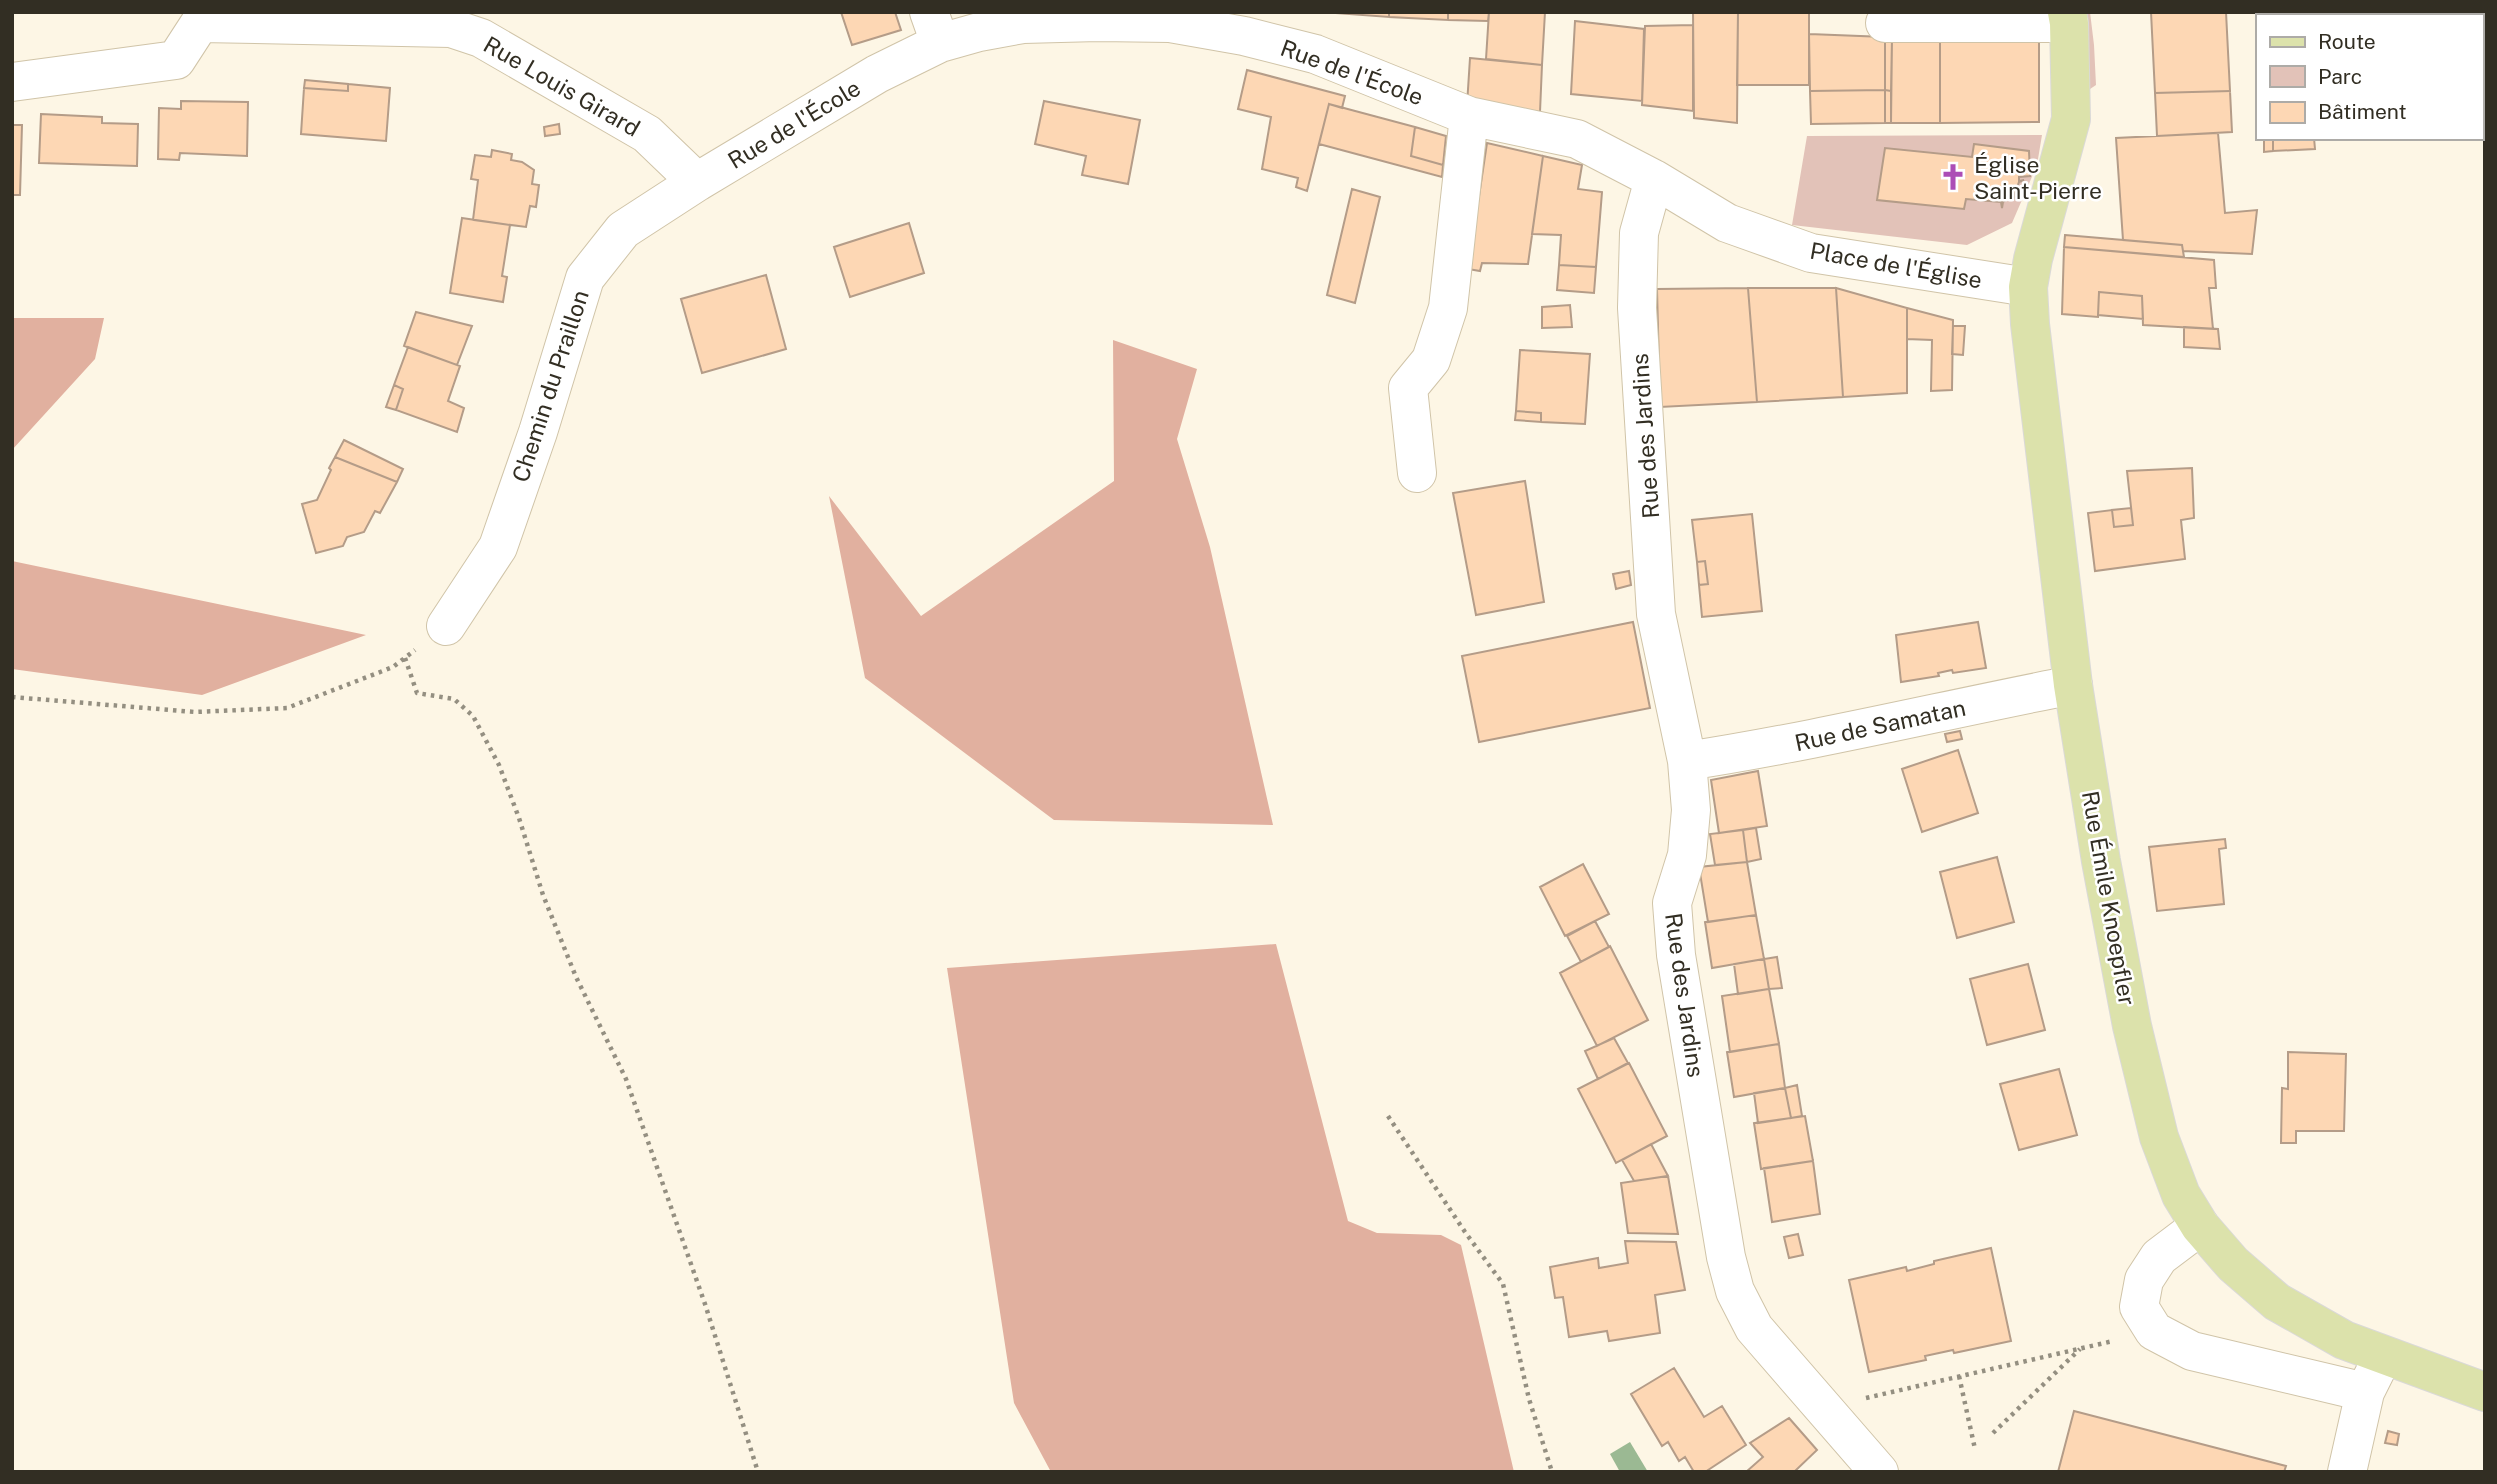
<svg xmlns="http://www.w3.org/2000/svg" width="2497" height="1484" viewBox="0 0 2497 1484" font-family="'Public Sans',sans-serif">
<rect width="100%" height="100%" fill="#fdf6e5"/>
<path fill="#e2c2b8" d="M2080,12h10l4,33 2,40 -9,6z
M2035,135h7l-5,30 -25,58 -45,22 -175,-20 15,-89z"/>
<path fill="#e1b09f" d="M12,318h92l-9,41 -83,91z
M1113,340l84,29 -20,70 33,108 63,278 -219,-5 -189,-142 -36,-182 92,120 193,-135z
M12,561l354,74 -164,60 -190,-26z
M1276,944l72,277 29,12 64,2 20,10 53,227h-463l-37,-69 -67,-435z"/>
<path fill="#9bb993" d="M1630,1442l18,30h-28l-10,-18z"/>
<path fill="#fdd7b4" stroke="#b49c88" stroke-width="2" d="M841,12h54l6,18 -49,15z
M1389,12v5l-67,-5z
M1389,12h59v8l-59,-3z
M1448,12h41l-1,9 -40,-1z
M1489,12h56l-3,53 -56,-6z
M1693,12h45l-1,111 -43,-5z
M1738,12h71v73h-72z
M2151,12h75l4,79 -75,2z
M2468,12h17v107h-4v-103h-12z
M1575,21l69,8 -2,72 -71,-7z
M1693,25v86l-51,-6 3,-79z
M1809,34l76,3v53l-75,1z
M2039,36v86l-99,1v-86z
M1885,37l7,1 -1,53 -6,-1z
M1940,37v86h-49l1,-85z
M1470,58l72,7 -2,47 -73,-7z
M1247,70l98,26 -3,12 -13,-4 -22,87 -11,-4 2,-9 -36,-9 9,-52 -33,-8z
M305,80l43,4v7l-44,-3z
M348,84l42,4 -4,53 -85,-7 3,-46 44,3z
M1885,90l6,1v32h-6z
M1885,90v33l-74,1 -1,-33z
M2230,91l2,41 -75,4 -2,-43z
M181,101l67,1 -1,54 -67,-3 -1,7 -21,-1 1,-51 22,1z
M1044,101l96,19 -12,64 -46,-9 4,-19 -51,-12z
M1329,104l86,23 -4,29 32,9 -1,12 -123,-33z
M41,114l61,3v6l36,1 -1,42 -98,-3z
M559,124l1,10 -15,2 -1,-9z
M12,125h10l-2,70h-8z
M1415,127l31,9 -3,29 -32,-9z
M2218,133l7,80 32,-3 -5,44 -69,-3 -1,-6 -59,-5 -7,-102z
M2264,138h9v13l-9,1z
M2273,138h41l1,11 -42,2z
M1487,143l56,13 -15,108 -46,-1 -2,8 -12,-2z
M1974,144l55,7 1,25 -11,1v4l5,-1 -5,2 -5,14 4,4 -6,-3 -9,5 -1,6 -1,-6 -35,-3 -2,10 -87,-9 8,-52 87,9z
M492,150l20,4 -1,6 11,2 12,8 -2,14 7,1 -3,22 -6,-1 -4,21 -53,-7 5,-40 -7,-1 4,-24 16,2z
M1543,156l39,9 -4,24 24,3 -6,75 -37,-2 2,-30 -29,-1z
M1352,189l28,8 -25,106 -28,-8z
M462,218l48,7 -8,51 5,1 -4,25 -53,-9z
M909,223l15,50 -74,24 -16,-50z
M2065,235l117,10 2,12 -120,-10z
M2064,247l150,13 2,28h-7l4,41 -70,-4 -1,-29 -43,-4 -1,25 -36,-3z
M1559,265l37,2 -2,26 -37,-3z
M766,275l20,74 -84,24 -21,-74z
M1748,288l9,114 -97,5 -3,-118z
M1748,288h88l7,109 -86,5z
M1836,288l71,20v85l-64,4z
M2099,292l43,4 1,23 -45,-4z
M1570,305l2,22 -30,1v-21z
M1907,308l46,12 -1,70 -21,1 1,-51 -25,-1z
M416,312l56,14 -15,39 -53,-19z
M1953,326h12l-2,29 -11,-1z
M2184,327l34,2 2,20 -36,-2z
M408,347l52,19 -12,35 16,7 -7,24 -61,-22 7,-21 -9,-4z
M1520,350l70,4 -5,70 -44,-2v-9l-25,-2z
M394,385l9,4 -7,21 -10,-3z
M1516,411l25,2v9l-26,-2z
M344,440l59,29 -6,13 -62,-25z
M335,457l62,25 -17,31 -5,-2 -11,21 -17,5 -4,9 -27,7 -14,-49 15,-4 14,-30 -2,-2z
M2192,468l2,50 -13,2 4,39 -90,12 -7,-58 24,-3 2,17 19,-2 -6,-54z
M1525,481l19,121 -68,13 -23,-122z
M2131,508l2,17 -19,2 -2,-17z
M1752,514l10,97 -60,6 -3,-32 9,-1 -3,-23 -8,1 -5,-42z
M1705,561l3,23 -9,1 -2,-23z
M1629,571l2,14 -15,4 -3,-15z
M1633,622l17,86 -171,34 -17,-86z
M1978,622l8,46 -33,5 -1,-3 -14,3 1,3 -38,6 -5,-47z
M1960,731l2,8 -15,3 -2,-8z
M1958,750l20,63 -56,19 -20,-63z
M1758,771l9,55 -48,7 -8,-53z
M1756,828l5,31 -14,3 -4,-32z
M1743,830l4,32 -32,3 -5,-31z
M2225,839l1,9 -7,1 5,55 -67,7 -8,-64z
M1997,857l17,65 -57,16 -17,-66z
M1747,862l9,53 -48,7 -9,-55z
M1583,864l26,50 -44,22 -25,-49z
M1756,915l8,44 -52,9 -7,-46z
M1595,921l14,26 -28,15 -14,-26z
M1610,946l38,74 -51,26 -37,-73z
M1777,957l5,31 -13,1 -5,-30z
M1764,959l5,30 -31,5 -4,-30z
M2028,964l17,66 -58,15 -17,-66z
M1769,989l10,55 -49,8 -8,-56z
M1614,1038l14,25 -30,16 -13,-28z
M1779,1044l6,44 -51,9 -7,-45z
M2288,1052l58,2 -2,77h-48v12h-15l1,-55 6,1z
M1629,1063l38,73 -51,27 -38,-74z
M2059,1069l18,66 -58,15 -19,-66z
M1797,1085l5,31 -11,2 -6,-30z
M1785,1088l6,30 -33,5 -4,-30z
M1805,1116l8,45 -52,8 -7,-46z
M1651,1144l17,32 -34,5 -12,-21z
M1813,1161l7,53 -48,8 -8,-54z
M1668,1176l10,58 -50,-1 -7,-50z
M1798,1234l5,21 -14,3 -5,-21z
M1625,1241l51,1 9,48 -30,5 5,38 -51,8 -2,-10 -38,6 -6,-40 -8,1 -5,-31 48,-9 1,10 29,-5z
M1991,1248l20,93 -57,12 -1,-3 -28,6 1,4 -57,12 -20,-92 57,-13 1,4 27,-7v-3z
M1674,1368l30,49 18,-11 24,39 -41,27h-11l-9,-15 -6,4 -11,-19 -6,4 -31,-52z
M2074,1411l212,55 -2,6h-226z
M1789,1418l28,32 -23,22h-48l17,-15 -13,-14z
M2388,1431l11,3 -2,11 -12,-2z"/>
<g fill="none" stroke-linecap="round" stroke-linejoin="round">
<defs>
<path id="minor" d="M929,12l11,31
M1885,23h184
M12,82l164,-22 24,-37 251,5 30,10 166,96 50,48
M1654,179l-15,54 -2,75 19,306 31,147 4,49 -4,45 -15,48 4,52 50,302 9,34 19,37 125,144
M1417,473l-9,-85 23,-28 17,-52 21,-192
M446,626l52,-79 40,-115 47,-154 38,-48 74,-48 180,-108 63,-31 39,-11 44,-8 75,-2 72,1 74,13 71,18 154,62 108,23 77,40 73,44 84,30 217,34
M1687,761c130,-20 257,-51 386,-76
M2200,1226l-41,31 -15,23 -5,27 15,24 38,20 173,41
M2347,1472l18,-80 11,-22"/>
<path id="major" d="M2067,12l2,11 2,96 -38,140 -5,28 2,37 43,361 28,176 31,165 27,111 22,58 19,31 33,38 44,38 67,38 141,52"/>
</defs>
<use href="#minor" stroke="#d0c4a8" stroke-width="40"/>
<use href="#major" stroke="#dad9d7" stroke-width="40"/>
<path stroke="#948f81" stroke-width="4.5" stroke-dasharray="3.5 5" stroke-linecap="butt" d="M405,658l12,35 37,6 19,17 26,49 20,53 24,77 33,82 50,102 79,225 53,168
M12,697l183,15 92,-4 106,-41 22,-17
M1388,1116l77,116 38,52 26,115 23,73
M1959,1376l16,73
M1866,1398l247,-57
M1993,1433l87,-84"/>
<use href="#minor" stroke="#fff" stroke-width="38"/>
<use href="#major" stroke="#dce2ab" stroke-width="38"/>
</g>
<defs>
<symbol id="church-bare" viewBox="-9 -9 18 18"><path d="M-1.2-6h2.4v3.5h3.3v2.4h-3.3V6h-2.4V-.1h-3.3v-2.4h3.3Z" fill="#ac4db6" stroke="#fff" stroke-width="2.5" paint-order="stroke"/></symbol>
</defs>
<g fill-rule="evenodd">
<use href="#church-bare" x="1934" y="158" width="38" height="38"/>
</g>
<g text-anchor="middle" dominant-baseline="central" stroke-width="5" stroke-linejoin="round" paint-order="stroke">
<g font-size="23" fill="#322e23" stroke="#fff">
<text transform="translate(1352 72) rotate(20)">Rue de l'École</text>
<text transform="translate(562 86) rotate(30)">Rue Louis Girard</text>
<text transform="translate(794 124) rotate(-31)">Rue de l'École</text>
<text transform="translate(1896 265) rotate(10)">Place de l'Église</text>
<text transform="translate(550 386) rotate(-72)">Chemin du Praillon</text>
<text transform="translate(1645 436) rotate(-94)">Rue des Jardins</text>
<text transform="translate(1880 725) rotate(-12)">Rue de Samatan</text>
<text transform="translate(2109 898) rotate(80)">Rue Émile Knoepfler</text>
<text transform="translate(1685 995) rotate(82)">Rue des Jardins</text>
</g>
<g font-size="23" fill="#322e23" stroke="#fff" text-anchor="start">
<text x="1974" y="164">Église<tspan x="1974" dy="26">Saint-Pierre</tspan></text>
</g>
</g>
<rect width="2497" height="1484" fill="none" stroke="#322e23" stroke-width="28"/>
<rect x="2256" y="14" width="228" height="126" fill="#ffffff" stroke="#adaba7" stroke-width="2"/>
<rect x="2270" y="37" width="35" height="10" fill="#dce2ab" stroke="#adaba7" stroke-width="2"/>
<text x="2318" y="49" font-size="21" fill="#322e23">Route</text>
<rect x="2270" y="66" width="35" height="21" fill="#e2c2b8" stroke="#adaba7" stroke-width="2"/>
<text x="2318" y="84" font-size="21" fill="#322e23">Parc</text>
<rect x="2270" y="102" width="35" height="21" fill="#fdd7b4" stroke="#adaba7" stroke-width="2"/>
<text x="2318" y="119" font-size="21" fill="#322e23">Bâtiment</text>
</svg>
